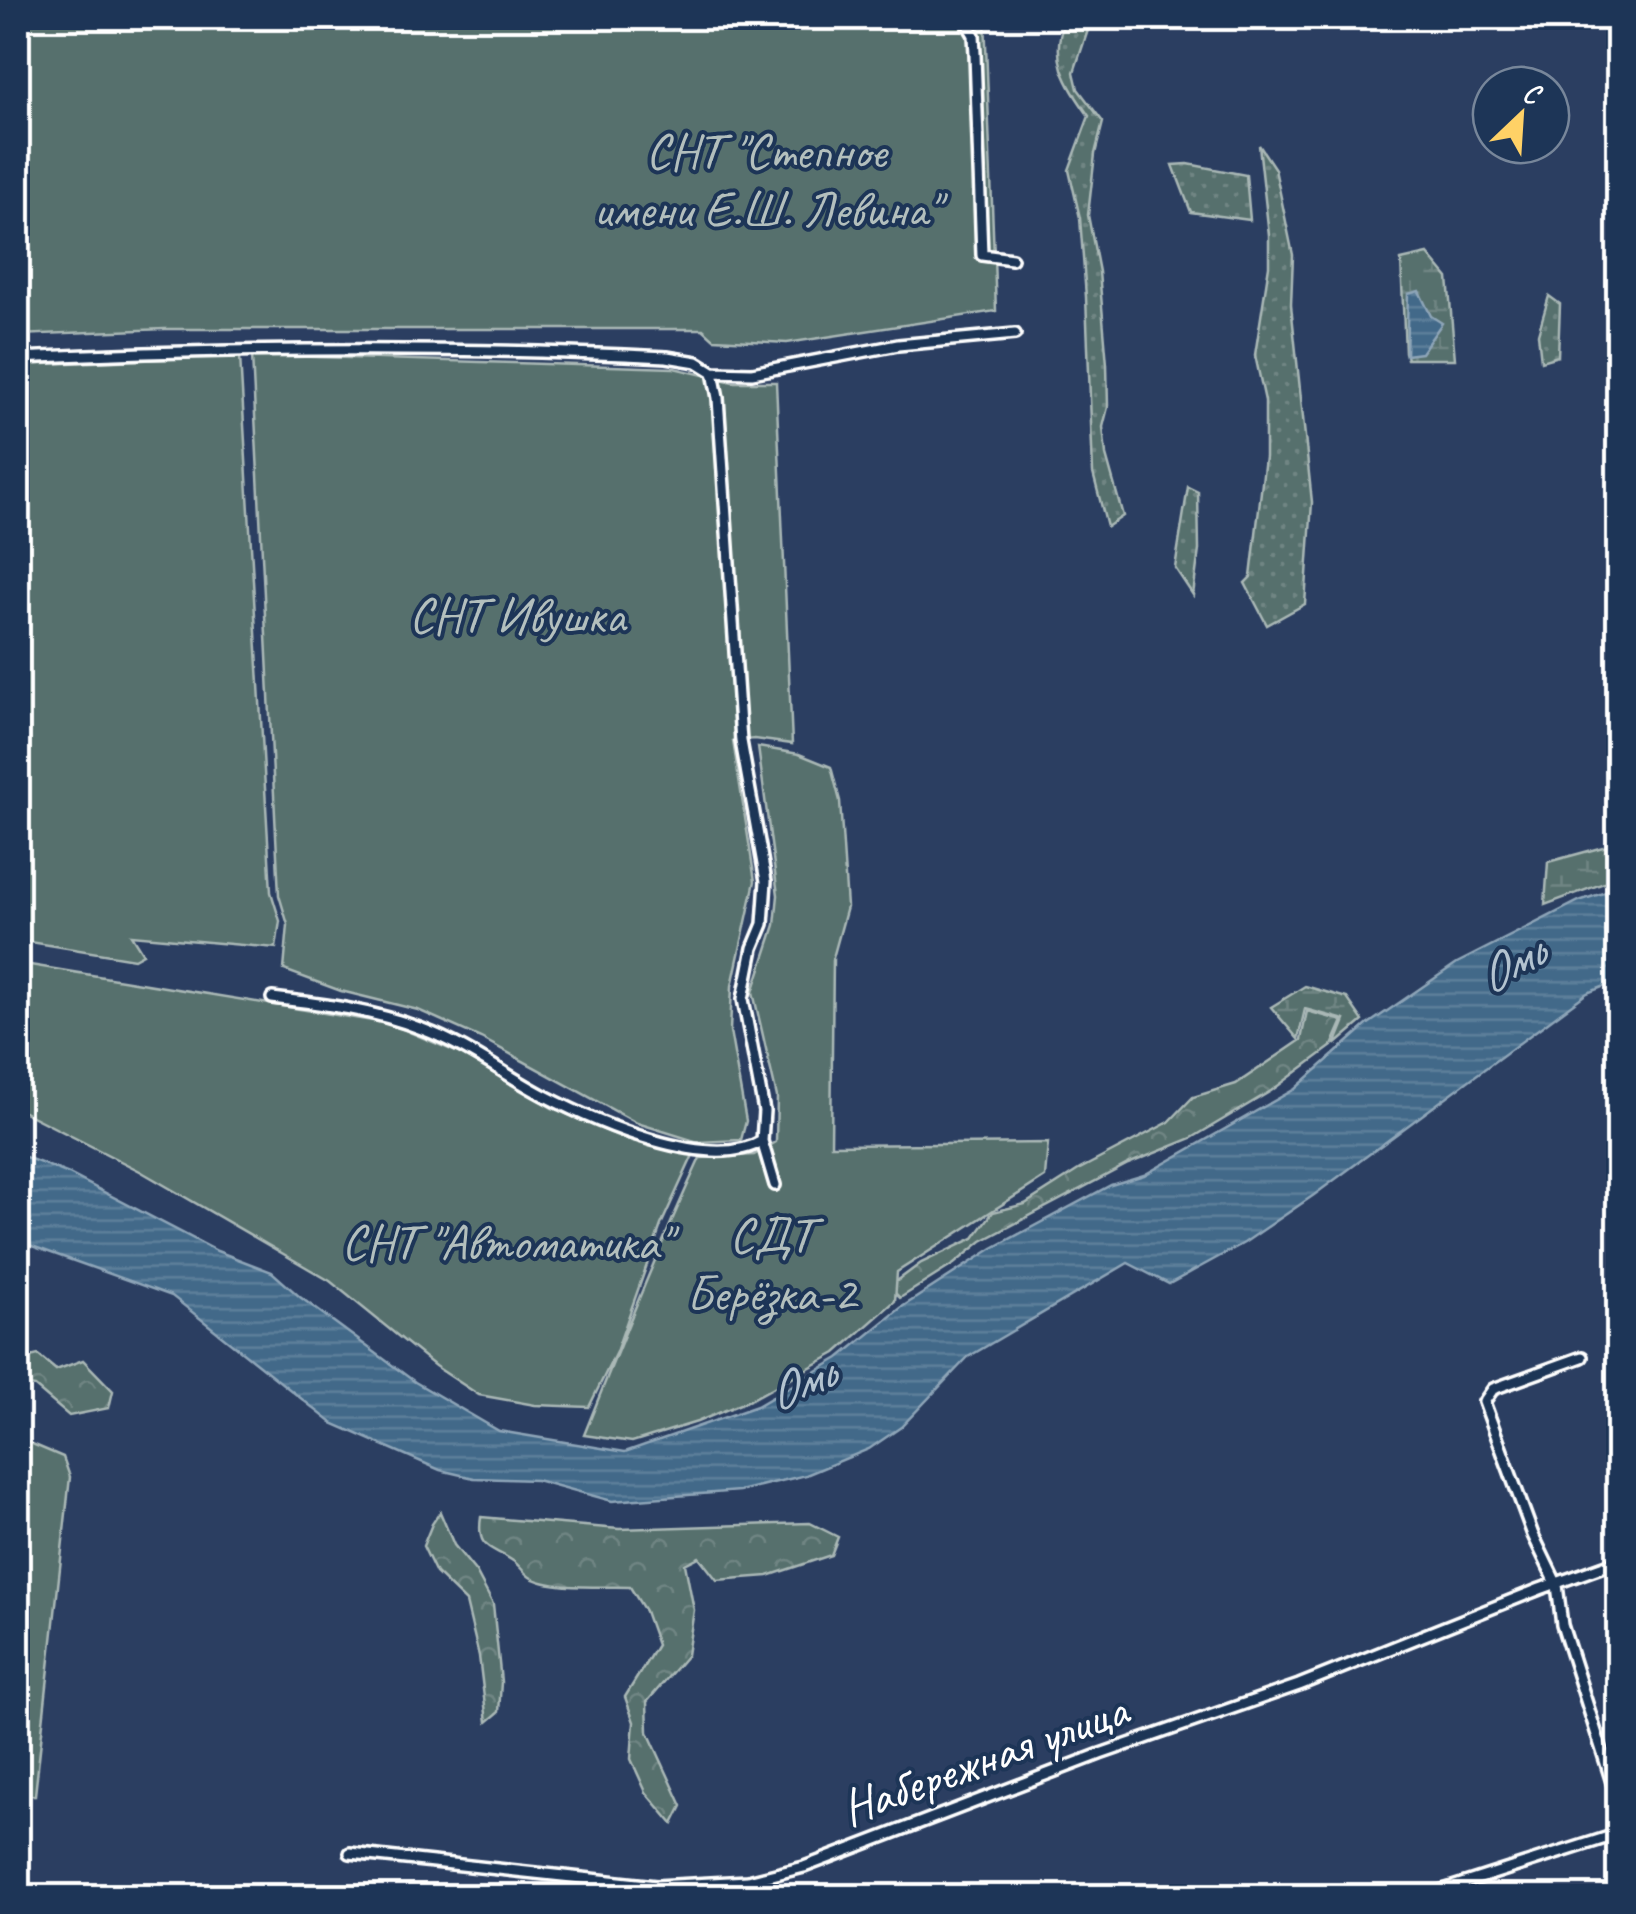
<svg xmlns="http://www.w3.org/2000/svg" width="1636" height="1914" viewBox="0 0 1636 1914" font-family="Caveat,sans-serif">
<defs>
<pattern id="grass-dots" width="8" height="8" patternUnits="userSpaceOnUse" patternTransform="scale(2.5)"><rect width="8" height="8" fill="#56706d"/><path d="M2 2h.1M6 6h.1" fill="none" stroke="#6f8583" stroke-width="1.8" stroke-linecap="round"/></pattern>
<pattern id="forest-crowns" width="20" height="18" patternUnits="userSpaceOnUse" patternTransform="scale(2.5)"><rect width="20" height="18" fill="#56706d"/><path d="M2 6a3 3 0 1 1 6 0M12 15a3 3 0 1 1 6 0" fill="none" stroke="#6f8583"/></pattern>
<pattern id="wetland-marsh" width="20" height="14" patternUnits="userSpaceOnUse" patternTransform="scale(2.5)"><rect width="20" height="14" fill="#56706d"/><path d="M1 5h8M5 5V1M11 12h8M15 12V8" fill="none" stroke="#6f8583"/></pattern>
<pattern id="water-rules" width="6" height="5" patternUnits="userSpaceOnUse" patternTransform="scale(2.5)"><rect width="6" height="5" fill="#426989"/><path d="M0 2.5h6" fill="none" stroke="#5e809b"/></pattern>
</defs>
<rect width="100%" height="100%" fill="#2b3e61"/>
<filter id="ink" filterUnits="userSpaceOnUse"><feTurbulence type="fractalNoise" baseFrequency=".01" numOctaves="2"/><feDisplacementMap in="SourceGraphic" scale="20" xChannelSelector="R" yChannelSelector="G"/><feConvolveMatrix kernelMatrix="1 2 1 2 8 2 1 2 1" color-interpolation-filters="sRGB"/></filter>
<g filter="url(#ink)">
<path fill="url(#grass-dots)" stroke="#aab8b6" stroke-width="2.5" d="M1066,18h26l-18,54 4,17 25,33 -8,32 -7,61 11,57 8,92 1,43 -5,20 3,28 17,61 -16,11 -14,-54 -7,-176 -6,-79 -11,-48 20,-54c-23,-33 -41,-59 -23,-98z
M1259,145l16,24 18,86 -2,50 21,197 -7,102 -38,21 -22,-42 6,-6 14,-120v-56l-10,-46 14,-89v-31z
M1188,164l58,11 4,45 -59,-8 -18,-47z
M1549,296l11,8 -2,52 -17,5 -3,-27z
M1188,487l10,5 1,58 -6,45 -18,-27z"/>
<path fill="url(#forest-crowns)" stroke="#aab8b6" stroke-width="2.5" d="M1307,1011l36,10 -11,25 -61,45 -79,47 -64,26 -146,77 -28,23 -54,34 -11,-11 32,-24 53,-25 19,-26 32,-8 55,-35 89,-47 24,-25 43,-13 65,-44z
M38,1355l18,15 27,-10 30,31 -4,17 -40,8 -34,-29 -17,-3v-24z
M440,1512l14,33 22,27 17,32 8,78 -2,30 -12,10 -8,-66 -13,-54 -30,-29 -13,-27 9,-22z
M481,1517l138,12 191,-6 28,14 -7,18 -63,21 -51,4 -18,-23 -14,7 9,46 -7,45 -40,47 1,30 34,74 -9,18 -27,-32 -15,-33 3,-37 -9,-25 32,-52 -12,-34 -15,-24c-24,-1 -80,3 -100,-10 -6,-4 -11,-12 -17,-16 -21,-15 -37,-10 -32,-44z"/>
<path fill="url(#wetland-marsh)" stroke="#aab8b6" stroke-width="2.5" d="M1428,254l20,24 7,81h-48l-2,-7 -4,-92z
M1618,843v35l-73,27 3,-43z
M1305,986l42,12 16,23 -28,24 10,-25 -40,-11 -7,30 -27,-32z"/>
<path fill="#56706d" stroke="#aab8b6" stroke-width="2.5" d="M18,18h967l11,293 -209,32 -73,-4 -11,-10h-538l-147,6z
M252,355l422,13 59,14h43l16,362 -37,-5 -22,2 22,140 -23,105 -2,45 16,90 -5,19 -43,2 -61,-19 -156,-85 -63,-28 -77,-19 -57,-21 4,-45 -9,-30z
M240,356l31,536 9,29 -4,27 -145,-13 12,19 -9,5 -116,-19v-575z
M758,747l41,7 32,13 9,34 7,106 -14,51 -2,187 217,-2 -3,34 -148,95 -2,29 -59,52 -84,46 -55,23 -65,20 -48,-7c37,-93 74,-186 116,-277l54,-3 22,-13 1,-45 -24,-105 22,-67 3,-30z
M18,963l373,61 77,33 84,51 73,31 68,16 -32,70 -45,127 -27,55 -54,-2 -56,-10 -44,-29 -105,-85 -190,-110 -122,-62z
M18,1438l45,19 7,20 -35,318 -17,1z"/>
<path fill="url(#water-rules)" stroke="#8ea5b8" stroke-width="2.5" d="M1419,291l12,25 11,7 -21,30 -15,2 2,-61z
M1618,888v93l-31,12 -273,202 -70,48 -75,41 -41,-21 -160,94 -67,70 -32,22 -63,26 -67,16 -127,10 -76,-21 -62,-2 -34,-8 -108,-47 -160,-127 -154,-55v-87l51,20 148,77 55,21 28,25 115,85 84,49 126,21 132,-46 82,-48 63,-51 91,-59 118,-63 33,-10 151,-86 72,-64 90,-62 122,-62z"/>
<g fill="none" stroke-linecap="round" stroke-linejoin="round">
<defs>
<path id="minor" d="M964,18l10,17 1,19 7,201 30,4
M18,358c216,-10 433,-12 649,-1l30,5 16,10 39,1 146,-28 117,-11
M713,372l5,26 23,343 25,140 -3,43 -10,24 -10,51 21,112 -2,30 13,44
M272,998c51,6 102,12 150,31 48,18 78,43 121,66 50,26 167,78 219,46
M1582,1357l-89,32 -9,13 49,133 24,50 5,40 56,176
M350,1853l306,33 92,-5 56,-14 296,-113 199,-69 241,-96 78,-28
M1618,1868v23
M743,1896l5,-15
M1424,1896l194,-62"/>
</defs>
<use href="#minor" stroke="#fff" stroke-width="16"/>
<use href="#minor" stroke="#1d3557" stroke-width="9"/>
</g>
</g>
<g text-anchor="middle" dominant-baseline="central" stroke-width="8" stroke-linejoin="round" paint-order="stroke">
<g font-size="50" fill="#b3bfbd" stroke="#1d3557">
<text x="766" y="151">СНТ "Степное<tspan x="766" dy="58">имени Е.Ш. Левина"</tspan></text>
<text x="517" y="615">СНТ Ивушка</text>
<text x="771" y="1235">СДТ<tspan x="771" dy="58">Берёзка-2</tspan></text>
<text x="506" y="1242">СНТ "Автоматика"</text>
</g>
<g font-size="50" fill="#fff" stroke="#1d3557">
<text transform="translate(984 1759) rotate(-20)">Набережная улица</text>
</g>
<g font-size="52" font-style="italic" fill="#b3c3d0" stroke="#1d3557">
<text transform="translate(1510 964) rotate(-29)">Омь</text>
<text transform="translate(800 1383) rotate(-23)">Омь</text>
</g>
</g>
<rect width="1636" height="1914" fill="none" stroke="#1d3557" stroke-width="60"/>
<rect x="30" y="30" width="1576" height="1854" fill="none" stroke="#fff" stroke-width="4" filter="url(#ink)"/>
<g transform="translate(1521 115) rotate(25)"><circle r="48" fill="#1d3557" stroke="#77869a" stroke-width="2.5"/>
<path d="M0-8L18 38L0 25L-18 38Z" fill="#ffd166"/>
<text y="-15" font-size="28" font-weight="bold" text-anchor="middle" fill="#ffffff">С</text>
</g>
</svg>
